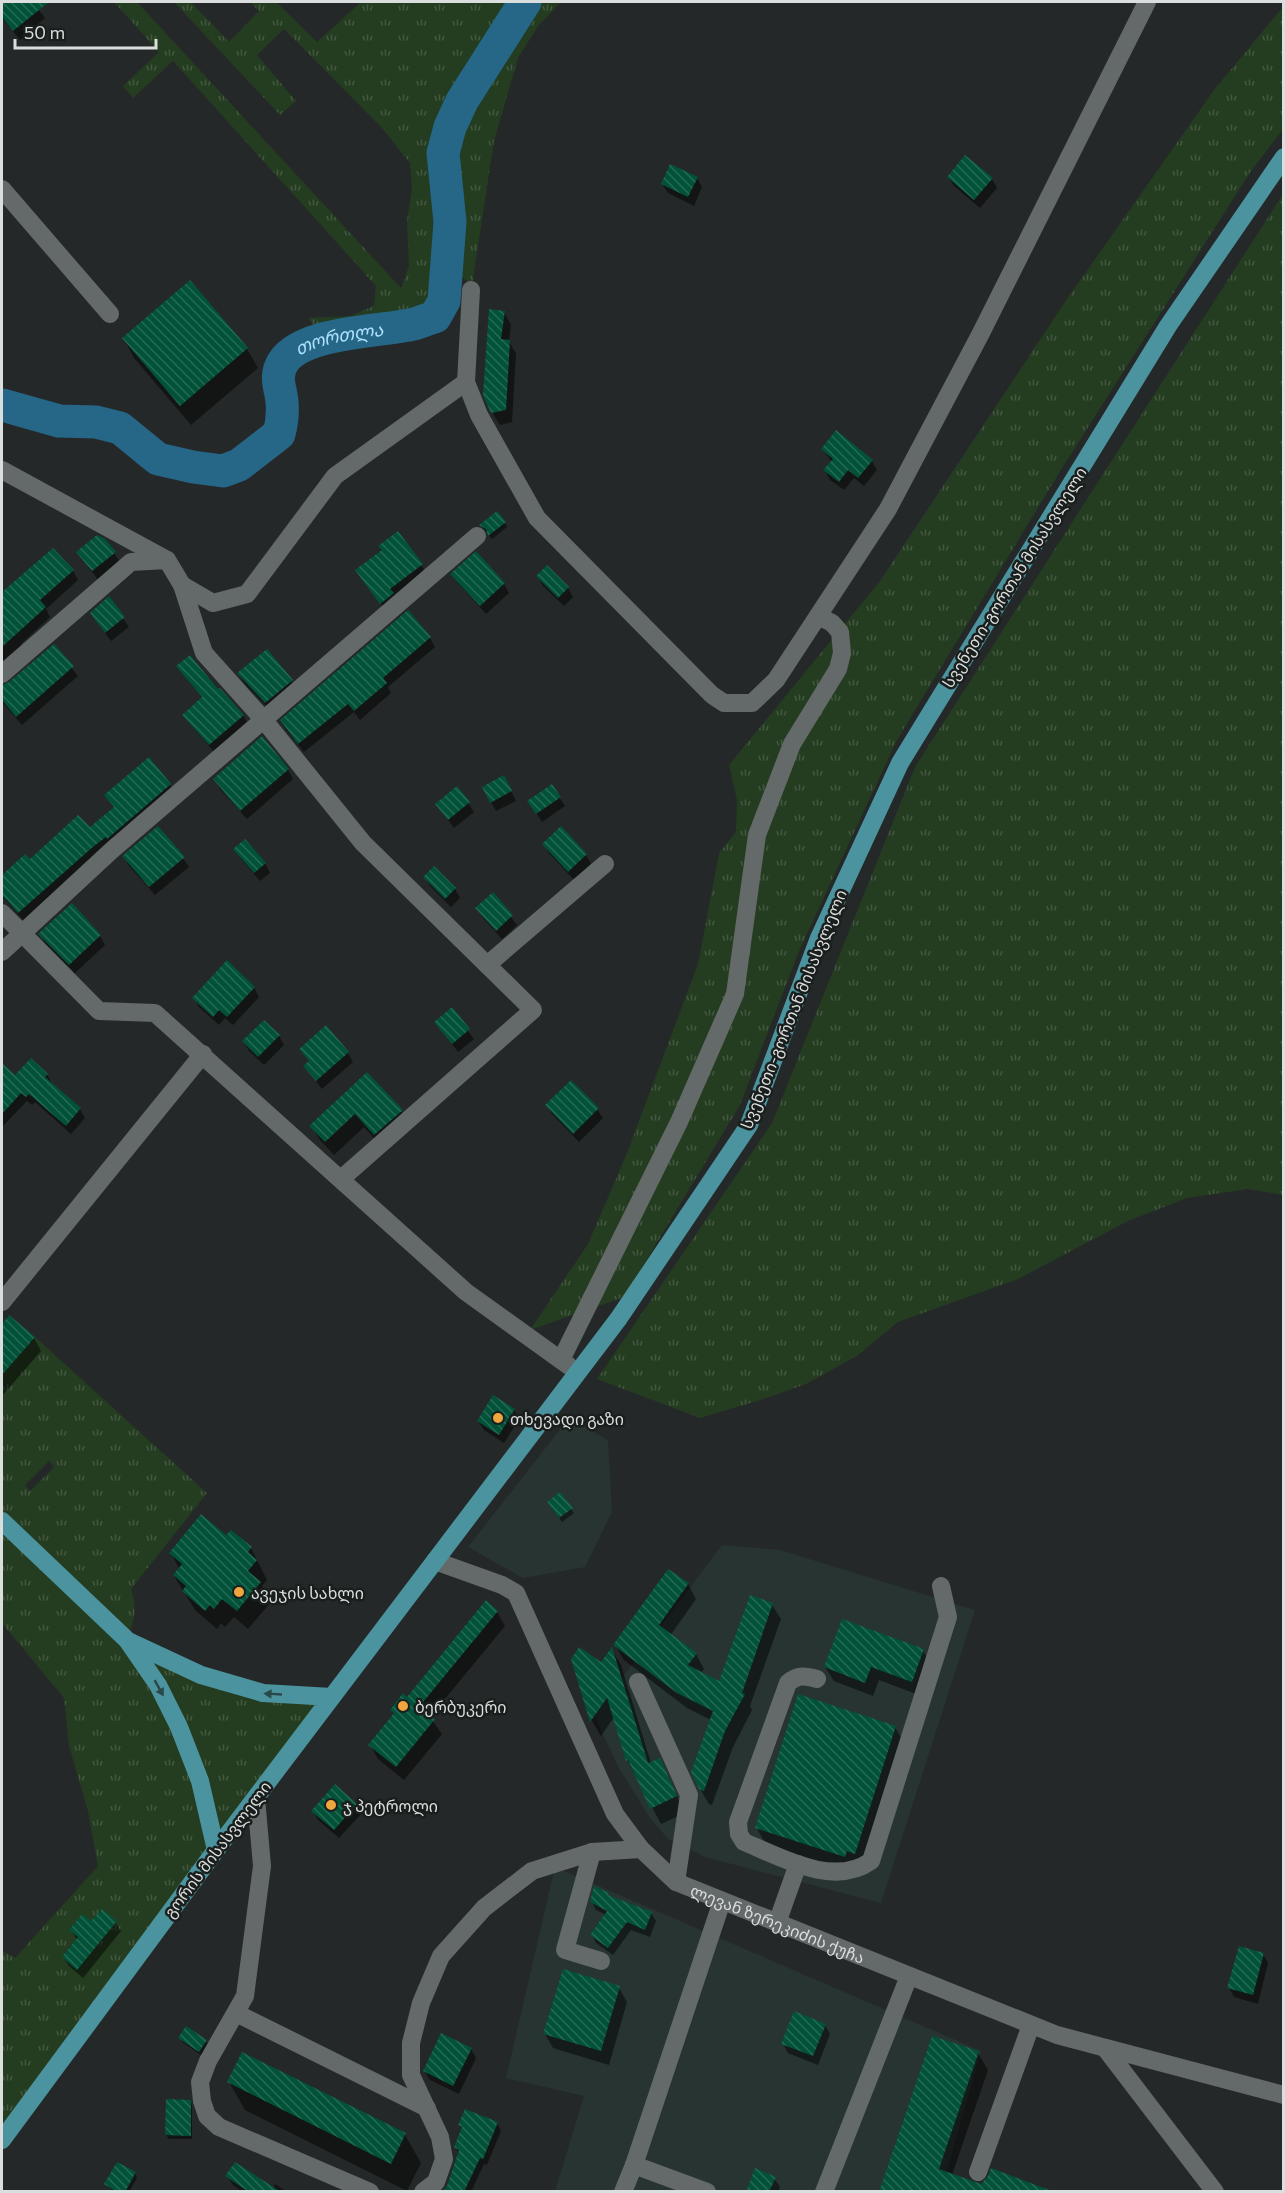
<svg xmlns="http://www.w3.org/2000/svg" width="1285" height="2193" viewBox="0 0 1285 2193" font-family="Commissioner,'Noto Sans Georgian',sans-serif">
<defs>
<pattern id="grass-tufts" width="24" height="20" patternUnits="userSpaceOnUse" patternTransform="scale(1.5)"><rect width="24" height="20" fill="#243c20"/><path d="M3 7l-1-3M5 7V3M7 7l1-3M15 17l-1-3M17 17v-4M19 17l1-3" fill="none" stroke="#435840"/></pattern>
<pattern id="building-back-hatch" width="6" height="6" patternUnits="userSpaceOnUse" patternTransform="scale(1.5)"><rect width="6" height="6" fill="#015238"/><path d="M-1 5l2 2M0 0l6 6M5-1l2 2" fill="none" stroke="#256a54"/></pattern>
</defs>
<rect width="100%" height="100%" fill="#242828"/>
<path fill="#273432" d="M569,1418l39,22 4,72 -27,55 -62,11 -55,-31z
M722,1545l58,5 195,60 -94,293 -176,-46 -37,-18 -18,-21 -31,-50 -25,-53z
M555,1867l426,184 -40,140h-386l29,-95 -78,-18z"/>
<path fill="url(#grass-tufts)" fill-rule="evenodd" d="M114,2h23l264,286 8,-22 -2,-45 5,-32 -2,-26 -29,-36 -97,-98 -27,26 39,46 -16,14 -106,-113h17l38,40 30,-31 -9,-9h26l41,40 44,-40h200l-23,24 -20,32 -24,83 -22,144 -25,-20 -3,36 -9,16 -21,7 -90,14 -16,-20 42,-2 24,-10 2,-20 -203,-225 -40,37 -10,-12 36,-34z
M1283,7v122l-34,45 -190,299 -162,267 -98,211 -59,154 -116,192 -94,33 58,-86 39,-91 71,-189 21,-111 17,-21 1,-32 -8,-35 151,-184 187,-282 147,-209z
M1283,194v1001l-35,-6 -61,9 -59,23 -110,58 -120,43 -41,34 -51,28 -42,15 -64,19 -103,-39 175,-256 143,-356z
M35,1337l172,156 -76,96c7,22 3,30 -4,51l74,35 131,22 -330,443v-189l13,7 83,-92 -10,-55 -19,-65 -5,-48 -62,-75v-248zM49,1461l5,6 -24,24 -5,-6z"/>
<path fill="#0007" d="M2,2h31l12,16 -25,22 -18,-22z
M966,157l26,22 5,9 -17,20 -26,-22 -6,-9z
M697,178l5,9 -8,19 -26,-13 -6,-9z
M190,282l57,67 11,19 -67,57 -57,-67 -10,-19z
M504,312l7,13 -2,16 7,13 -4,68 -12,3 -8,-13z
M823,450l49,11 5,9 -13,16 -10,-8 -10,12 -14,-10 -5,-9 7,-9z
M505,523l2,4 -15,12 -11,-14z
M53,550l20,21 5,9 -32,29 4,8 -29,27 5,8 -24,21v-69l3,-4 -3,-6z
M78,553h36l6,9 -22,18z
M476,554l28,30 5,9 -23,21 -28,-31 -6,-9z
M421,565l6,9 -40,38 -30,-41z
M538,577l30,11 5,9 -9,9 -21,-20z
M109,598l20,29 -18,14 -14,-19z
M430,638l5,9 -47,40 3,6 -31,27 -6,-8 -50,40 -17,-21 -6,-9z
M54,646l24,30 -56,49 -20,-23v-17l8,-1z
M178,667l40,24 25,24 5,9 -33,29 -25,-29 -6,-9 19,-16z
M239,674l52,7 6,9 -26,21 -27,-28z
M288,770l5,9 -46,40 -27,-30 -5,-9z
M169,784l6,9 -151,128 -22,-25v-19l23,-21 5,5 60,-32 25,-21 -9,-13z
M509,786l7,15 -20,10 -5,-9z
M559,797l6,9 -23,16 -7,-11z
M468,803l6,9 -20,16 -17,-23z
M544,844l42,11 5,9 -17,16 -25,-27z
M235,850l30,13 5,10 -10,8 -19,-22z
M124,857l59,1 6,9 -34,28 -26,-29z
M434,868l21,21 5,9 -9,9 -21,-21 -5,-9z
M493,894l24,31 -15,14 -19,-21 -6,-9z
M71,905l29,31 5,9 -30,28 -30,-30 -5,-9z
M254,987l5,10 -26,28 -8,-7 -6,7 -20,-18 -5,-9z
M452,1010l22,29 -16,13 -22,-29z
M326,1028l22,25 5,9 -31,27 -17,-23 5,-4 -9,-13z
M279,1036l5,9 -20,20 -15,-14 -5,-9z
M2,1065l13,12 32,-3 5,10 28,25 5,9 -14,16 -36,-32 -3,3 -5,-4 -24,25z
M367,1074l34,37 8,14 -26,23 -19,-21 -30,28 -14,-15 -9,-14z
M547,1105l50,4 6,9 -24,24 -27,-28z
M10,1317l24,21 7,13 -39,45v-70z
M514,1410l5,9 -15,24 -20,-13 -6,-9z
M551,1507l20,2 3,4 -12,9z
M226,1537l25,11 16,32 -5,6 9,16 -23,27 -14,-12 -9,10 -4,-4 -4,6 -22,-19 -21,-34 5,-8 -8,-15z
M688,1584l8,15 -26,37 26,18 8,15 -3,4 19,10 52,-78 9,14 -31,87 2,4 -19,37 -21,58 -3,-1 -9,-15 11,-69 -24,-12 -63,-48 -9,-15z
M497,1612l8,14 -75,91 12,17 -38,46 -26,-21 -8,-14 25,-30 -4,-5 16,-11z
M612,1650l9,15 30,98 8,-4 26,54 -24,11 -34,-64 -13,-43 -13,19 -9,-15 -19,-62 29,5z
M923,1651l8,14 -12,30 -40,-15 -6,16 -39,-15 -9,-14z
M895,1727l11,19 -50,129 -89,-29 -11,-19z
M356,1805l5,9 -22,24 -21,-18 -5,-9z
M608,1895l2,3 41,15 5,8 -6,16 -19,-7 -18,25 -17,-12 -4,-8 14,-20 -10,-5 -4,-8z
M115,1922l6,9 -38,47 -14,-12 -6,-9 14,-17 -6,-10 21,-7z
M1263,1954l5,9 -10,41 -24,-7 -5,-9z
M619,1988l8,14 -18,63 -56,-17 -8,-14z
M825,2025l5,9 -12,31 -30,-12 -5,-9z
M180,2038l26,3 2,4 -7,10 -19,-13z
M471,2049l5,9 -17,36 -29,-14 -6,-9z
M978,2053l10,17 -36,105 29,11 60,2 -161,4z
M229,2082l176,53 16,28 -14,28 -162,-81z
M190,2101l2,4v34h-23l-3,-4z
M497,2123l4,8 -14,34 -3,-1 -13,28h-28l5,-6 11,-32 -3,-7 7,-17 -4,-5z
M135,2173l2,5 -8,14h-15l-8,-8z
M227,2176l46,12 2,-4 12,8h-45l-9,-7z
M774,2178l6,9 -2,5h-31z"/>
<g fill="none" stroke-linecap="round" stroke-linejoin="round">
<path stroke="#266686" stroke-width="33" id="s1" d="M2,405l57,16 37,1 24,6 38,31 35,8 30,4 16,-6 40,-31c3,-11 4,-21 3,-32 -1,-13 -7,-23 -1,-36 15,-35 100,-34 133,-42 7,-2 14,-5 21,-7l9,-16 6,-79 -7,-69 7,-26 12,-26 63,-99"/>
</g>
<path fill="url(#building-back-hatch)" d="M2,2h47l-36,29 -11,-14z
M965,155l28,23 -19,22 -27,-23z
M670,164l28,13 -10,20 -27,-13z
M190,280l58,68 -68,58 -58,-68z
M489,309l16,2 -4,28 9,1 -4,70 -15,3 -8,-18z
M836,430l37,30 -15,18 -10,-8 -9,12 -16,-12 10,-11 -12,-10z
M497,511l9,11 -18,14 -2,-7 -7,-4z
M398,531l25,33 -33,25 4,4 -14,11 -25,-34 27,-20 -4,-4z
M97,535l8,4 11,13 -24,19 -16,-19z
M53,548l21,22 -34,30 6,7 -44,40v-55z
M476,551l29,32 -25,23 -30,-32z
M547,565l22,22 -11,11 -22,-22z
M109,596l16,21 -20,16 -15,-20z
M408,610l23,27 -48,41 4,5 -33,28 -6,-7 -50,40 -18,-24z
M54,644l20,22 -58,51 -14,-17v-15l7,-3z
M267,649l26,31 -28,23 -28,-30z
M190,655l28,34 2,-1 24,27 -35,30 -27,-30 20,-18 -26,-31z
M262,736l27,33 -49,42 -27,-32z
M149,757l22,27 -64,55 -1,-2 -12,9 -76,67 -16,-18v-20l23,-21 5,5 48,-44 12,12 24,-20 -10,-12z
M504,775l8,16 -22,12 -8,-16z
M552,784l9,13 -25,17 -9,-13z
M457,786l13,16 -22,18 -13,-16z
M158,826l27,31 -36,30 -27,-31z
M561,826l26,28 -19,18 -26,-28z
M245,839l21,24 -12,10 -21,-24z
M434,866l22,22 -11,11 -22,-22z
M493,892l20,23 -17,16 -21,-23z
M72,903l29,32 -32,30 -31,-31z
M227,960l28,27 -28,30 -8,-7 -6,7 -21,-19z
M452,1007l18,22 -18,15 -18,-22z
M264,1020l16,15 -22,22 -16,-16z
M326,1025l23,27 -33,29 -13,-15 6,-5 -10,-12z
M31,1058l17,16 -3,3 36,31 -15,18 -37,-32 -3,3 -5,-4 -19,21v-51l13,12z
M367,1072l36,38 -29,25 -19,-21 -30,28 -16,-16z
M571,1080l28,28 -26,26 -28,-29z
M9,1315l26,22 -33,38v-51z
M493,1395l22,14 -16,26 -22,-14z
M560,1492l13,16 -14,10 -12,-16z
M201,1514l25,21 5,-5 21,17 -4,5 9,8 -9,11 13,11 -24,29 -15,-12 -8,10 -4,-4 -5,6 -23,-20 4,-5 -13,-11 9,-11 -13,-11z
M668,1569l21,14 -30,42 38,28 -9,12 31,16 31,-86 23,8 -31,90 3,1 -20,37 -21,60 -5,-2 -8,-17 22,-61 -36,-18 -64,-48z
M486,1600l12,11 -79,96 16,12 -39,48 -28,-22 26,-32 -4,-3 13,-17 4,4z
M842,1619l82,30 -12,33 -41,-15 -6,16 -41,-16z
M579,1647l22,15 11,-15 36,116 12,-5 17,38 -27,13 -22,-49 -2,1 -19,-63 -17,24 -19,-63z
M798,1694l98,32 -41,128 -8,-3 -2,6 -90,-29z
M335,1784l22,20 -23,26 -23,-19z
M594,1886l15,7 -1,2 44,17 -7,18 -18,-8 -19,26 -18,-13 17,-24 -17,-9z
M102,1909l15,12 -40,49 -15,-13 16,-20 -9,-7 13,-16 9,7z
M1239,1946l25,7 -11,42 -26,-7z
M563,1969l57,17 -19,65 -58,-17z
M794,2011l32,13 -13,32 -32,-12z
M186,2026l21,14 -8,12 -21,-14z
M441,2033l31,15 -19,38 -30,-15z
M932,2036l47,15 -40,118 42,15 7,-8 3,-8 58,22v2h-170z
M242,2052l164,81 -15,31 -164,-82z
M166,2099l25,1v36l-26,-1z
M465,2109l33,13 -15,37 -3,-1 -16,34h-22l5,-6 12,-36 -5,-3 8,-20 -4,-2z
M117,2162l19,10 -11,20h-8l-13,-8z
M235,2162l46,30h-32l-24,-16z
M755,2168l21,9 -7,15h-23z"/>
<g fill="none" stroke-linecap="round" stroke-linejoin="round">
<g stroke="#646a69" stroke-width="18">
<path d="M2,189l108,125"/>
<path d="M471,290l-5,92 13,33 58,103 175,177 12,8h28l24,-23 112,-171 93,-176 166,-331"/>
<path d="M2,470l165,90"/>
<path d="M182,585l31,18 34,-9 88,-118 131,-94"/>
<path d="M2,674l129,-112 36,-2 15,25 22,68 59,66 100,124 170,167 -192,169"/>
<path d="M2,913l97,98 56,2 311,279 103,74"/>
<path d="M2,952l110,-102 365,-314"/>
<path d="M487,965l118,-101"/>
<path d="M2,1302l201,-248"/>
<path d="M561,1360l118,-238 56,-128 22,-159 35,-91 46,-75 4,-16 -2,-21 -8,-9 -14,-7"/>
<path id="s2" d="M435,1561l67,24 14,8 99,221 26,35 35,33 381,153 227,60"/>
<path d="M817,1679c-11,-3 -19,-5 -29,4l-50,139 1,12 5,8c37,15 89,46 127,19l77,-244 -7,-31"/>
<path d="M638,1682l51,113 -13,87"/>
<path d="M256,1798l6,68 -17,130 -37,65 -8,21 2,19 5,15 12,11 151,65"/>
<path d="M592,1852l-27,98 36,11"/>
<path d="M777,1923l21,-59"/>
<path d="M236,2013l191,95"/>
<path d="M1105,2048l110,144"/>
<path d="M634,2165l73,27"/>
<path d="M978,2172l53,-147"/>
<path d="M423,2192l13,-10 8,-23 -4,-22 -29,-62v-32l10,-40 20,-47 43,-48 48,-37 60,-19 49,-3"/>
<path d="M623,2192l11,-27 88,-264"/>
<path d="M824,2192l85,-216"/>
</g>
<path stroke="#4b939e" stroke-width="18" d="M2,1521l125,119 31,45 21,42 21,54 16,69
M128,1641l73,34 62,18 69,4
M2,2140l214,-290 403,-532 130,-193 70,-187 81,-175 268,-437 116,-169"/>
</g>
<defs><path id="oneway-solid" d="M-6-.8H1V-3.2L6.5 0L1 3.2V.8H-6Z" transform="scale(1.5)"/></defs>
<g fill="#2b484b">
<use href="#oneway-solid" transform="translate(159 1688) rotate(61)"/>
<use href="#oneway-solid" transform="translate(273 1694) rotate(-177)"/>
</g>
<g fill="#f0a63f" stroke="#1a1f1e" stroke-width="2">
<circle cx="498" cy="1418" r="6"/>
<circle cx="239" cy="1592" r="6"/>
<circle cx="403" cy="1706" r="6"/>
<circle cx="331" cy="1805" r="6"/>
</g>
<g text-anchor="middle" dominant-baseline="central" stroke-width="5" stroke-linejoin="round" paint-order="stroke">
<g font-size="16" fill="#dadedd" stroke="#1a1f1e">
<text transform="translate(1014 577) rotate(-58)">სვენეთი-გორთან მისასვლელი</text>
<text transform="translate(793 1009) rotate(-68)">სვენეთი-გორთან მისასვლელი</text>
<text transform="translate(217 1849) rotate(-53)">გორის მისასვლელი</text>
<text stroke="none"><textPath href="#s2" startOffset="531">ლევან ზერეკიძის ქუჩა</textPath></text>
</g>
<g font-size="16" fill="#dadedd" stroke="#1a1f1e" text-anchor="start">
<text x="510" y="1418">თხევადი გაზი</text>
<text x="251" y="1592">ავეჯის სახლი</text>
<text x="415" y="1706">ბერბუკერი</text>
<text x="343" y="1805">ჯ პეტროლი</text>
</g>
<g font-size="18" font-style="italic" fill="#ade1fe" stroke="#1a1f1e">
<text stroke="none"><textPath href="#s1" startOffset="440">თორთლა</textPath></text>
</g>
</g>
<rect width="1285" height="2193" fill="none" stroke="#dadedd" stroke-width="6"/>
<path d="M15 39v9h141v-9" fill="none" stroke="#dadedd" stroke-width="3"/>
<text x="24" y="39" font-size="18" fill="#dadedd" stroke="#1a1f1e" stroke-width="4.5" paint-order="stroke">50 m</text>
</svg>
